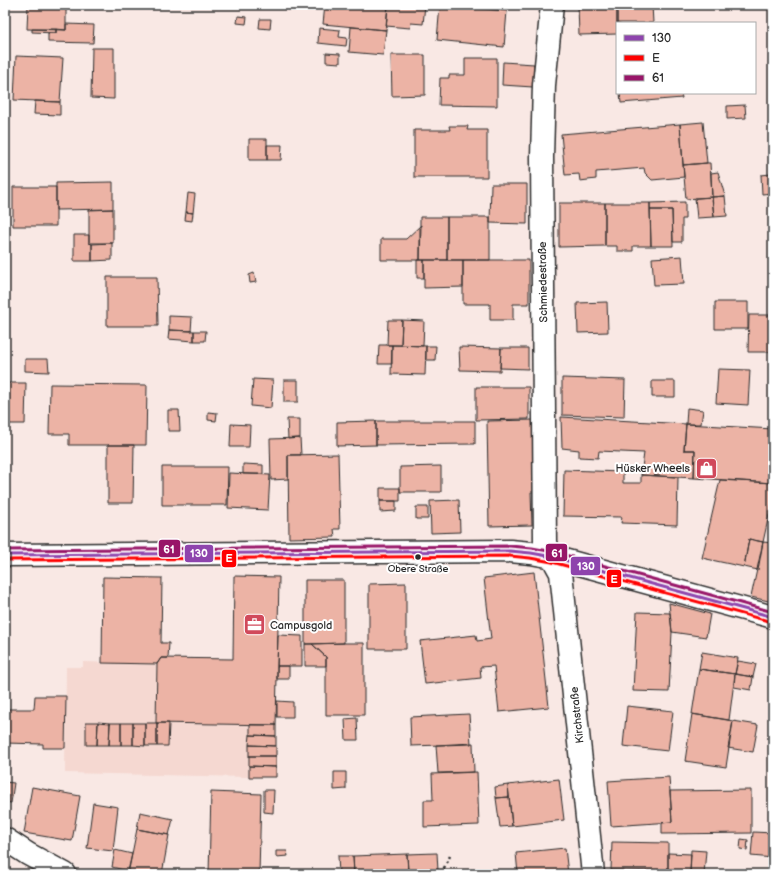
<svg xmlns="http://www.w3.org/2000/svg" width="778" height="879" viewBox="0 0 778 879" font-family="'Balsamiq Sans',sans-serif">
<rect width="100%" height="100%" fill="#f9e8e4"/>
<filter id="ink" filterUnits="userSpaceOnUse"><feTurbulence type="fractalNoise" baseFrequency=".025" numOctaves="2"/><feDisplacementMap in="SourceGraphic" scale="8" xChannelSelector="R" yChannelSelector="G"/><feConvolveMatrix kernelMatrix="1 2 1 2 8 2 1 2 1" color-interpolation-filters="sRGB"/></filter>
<g filter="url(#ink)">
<path fill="#f5d8d1" d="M83,662l74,2 -1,59 94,2 -1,52 -184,-4 1,-106h17z"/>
<path fill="#ecb3a5" stroke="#2b2b2b" d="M28,5h38v25l-39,-1z
M325,5h63l-2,25 -63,-6z
M388,5h37l-2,19 -12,-1 -1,5 -24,-2z
M440,5l67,6 -3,36 -67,-7z
M578,5h39v29l-38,1z
M617,5h35l1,18h-36z
M238,16l9,1 -1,7 -9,-1z
M260,19h11l-1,10 -11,-1z
M66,24l28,1 -1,18 -45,-1v-9h8v-4l10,1z
M351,27l35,3 -3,25 -34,-3z
M319,28l21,2 -1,7 8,1 -1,8 -28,-3z
M32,29h24v4l-24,-1z
M92,48h22v51l-23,-1z
M326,53l14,1v9l-14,-1z
M391,55h34v40l-33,1z
M16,56l47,2 -3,44 -46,-2z
M465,58h32v48l-58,-1 1,-27h9v-3h16z
M503,62l31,2 -1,23 -31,-2z
M620,93h61l1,5 -61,5z
M35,101l25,1v13l-26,-1z
M745,105l1,13 -19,1v-13z
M703,122l4,41 -24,2 -3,-41z
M680,124l4,53 -32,3 -7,-7 -1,-5 -48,4v7l-16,2 -1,-7 -14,1 -4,-41z
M449,126h19l-1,4h20v47h-73v-47h36z
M249,139h18v21h-18z
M267,145h15l-1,15h-14z
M770,151h3v36h-1z
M707,163h3l2,34 -26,2 -3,-34z
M718,172l7,24 -13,1 -1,-24z
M771,174l2,19 -11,1 -1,-19z
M113,182v27l-57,1v-27z
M491,184h36v40l-37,-1z
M13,187h43v39h-43z
M188,193l7,1 -2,19 -7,-1z
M725,196l2,20 -13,1 -2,-20z
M712,197l2,20 -17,1 -2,-20z
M685,202v17h-3v23h-9l-1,-32h-22v-7z
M559,203h46v43l-46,1z
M605,203h45l1,43h-18v5h-16v-5h-12z
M113,209v34h-24v-33z
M650,210h22l1,36h-22z
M186,212l7,1 -1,8 -7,-1z
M420,217h27v43h-27z
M447,217h43v43h-43z
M421,225l-1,35h-39v-21h25z
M74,235h15v8l3,1v17h-18z
M112,243v17l-20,1v-17z
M682,256l2,28 -30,1 -2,-27z
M417,260h7v18h-7z
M424,260h39v27l-39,1z
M463,260h66v44h-16v16h-23v-16h-27z
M254,273l2,9 -6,1 -1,-8z
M107,277h50l1,49h-51z
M607,302l1,30 -30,1 -1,-30z
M715,302h33v27h-33z
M749,315h24v37h-25z
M169,316l23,1 -1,14 -22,-1z
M388,320h14l-1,25h-14z
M402,320l22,1 -1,25 -22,-1z
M169,330l25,1v10l-26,-2z
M194,331h12l-1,10h-11z
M379,345h13v19h-14z
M392,345l34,1 -1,29 -34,-1z
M426,346h10l-1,14h-9z
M459,347l42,1 -1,23 -40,-1z
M501,348h27v21l-28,-1z
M25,359h23l1,13 -24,-1z
M718,369l32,1 -2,35 -32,-2z
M562,378l63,2 -1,37 -62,-2z
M253,379l20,1 -2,28 -20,-2z
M284,380h14v22h-14z
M652,381h23v16h-23z
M5,383h21l-1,41h-20z
M50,384l97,1 -1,60h-77v-11h-20z
M476,387h53v32l-53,1z
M687,408l16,2 -2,14h-15z
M168,410h11l1,21h-12z
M208,412l9,1 -1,8 -8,-1z
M561,417l125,7 -2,26h11l-1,28 -53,-3 3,-22 -45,-2 -1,7 -19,-1v-7l-17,-2z
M287,419h13v19l-12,1z
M533,420l1,72h-3l1,33 -43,1 -2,-105z
M376,421h99v23l-99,1z
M376,421v24l-39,1v-24z
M231,424l19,1 -1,22h-19z
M686,424l87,5v54l-79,-5 1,-28h-11z
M300,438l1,17h-13v24l-17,1 -1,-41z
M108,445h26l-1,58h-25z
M338,454l2,75h-6l1,8 -46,1 -1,-83z
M243,464l20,1v9h-20z
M441,466v26h-41v-25z
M162,467h66l-1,38h-65z
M564,470l59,2v11h18v-8l37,2 -1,48 -56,-2 1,-6 -59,-1z
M229,473l41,2 -2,35 -40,-2z
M720,480l53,3v14l-10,45 -14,-3 -5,28 -42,-9z
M380,488h20v13h-20z
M459,500l1,32 -29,1 -1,-32z
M380,501h16v10l-16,1z
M416,507h12v12h-12z
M749,539l14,3 -5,28 -14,-3z
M763,542l10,1v59l-22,-5z
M534,572l15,135 -50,5 -5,-46 -14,1 1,11 -56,6 -5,-43 56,-6 1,6 14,-2 -7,-61z
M234,576l45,1 -3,148 -120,-2 1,-59 4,-6 72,1z
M103,577l59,1 -1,65h8l-1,15h-7l-4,6 -55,-1z
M305,580h39v63l-39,1z
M406,583v66h-37v-65z
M669,603l41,11 -4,23 -34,-5z
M637,612l33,1 2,19 -3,60 -36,-1z
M278,635l24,1v30h-25z
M344,643h20v72h-38v-58l-14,-13z
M305,644h7l14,13v9h-21z
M702,652l36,6 -3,16 -36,-5z
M738,661l18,3 -3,13 -18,-3z
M277,666h12v13h-12z
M699,669l36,5 -6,46 -37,-6z
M735,674l18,3 -2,13 -17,-3z
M35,696h31l-1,52h-22v-4l-38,-1v-34h29z
M277,701l16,1v15h-16z
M627,706l46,5 -5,40 -45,-5z
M469,714l2,30 -60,2 -1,-29z
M692,714l41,7 -7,46 -41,-6z
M357,718l1,22h-12l-1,-21z
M733,721l25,4 -5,27 -25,-4z
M86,722h12l-1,23h-11z
M98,722l12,1 -1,22h-12z
M110,723h11v22h-12z
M121,723h12v22h-12z
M133,723h12v23l-12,-1z
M145,723h12v23h-12z
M157,723h12l-1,23h-11z
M250,725h26v11l-26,-1z
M250,735l26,1v10l-27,-1z
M473,743l1,29 -36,1 -2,-28z
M249,745l27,1v10h-27z
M249,756h27v11l-27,-1z
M249,766l27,1v10h-27z
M334,772h12v17l-12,1z
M477,772l2,53 -55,2v-27h9l-1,-26z
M669,777l3,45 -61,4 -3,-45z
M559,779l5,41 -52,6 -4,-41z
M5,782l9,1 -3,20 -6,-1z
M508,785l1,12 -13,1 -1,-11z
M32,787l48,9 -8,45 -48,-8z
M264,790h10l-1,23 -9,-1z
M751,790v43l-89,1v-11l10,-1 -2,-31z
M211,792l50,2 -2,80h-50z
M509,797l3,29 -12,1 -4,-29z
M93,803l25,4 -5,44 -26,-3z
M140,812l33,7 -4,16 -32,-6z
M137,829l32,6 -7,39h-34z
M753,832l20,1v25l-22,-2z
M741,839l7,1 -1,10 -7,-1z
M612,842l56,1v28l-57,-1z
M565,848l3,26h-50l-2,-21z
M115,850l17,4 -4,17 -16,-4z
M691,850l15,1 -2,23 -14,-1z
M276,851h11l1,5 -12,1z
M437,853l1,18h-30l-1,-17z
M668,853l23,1 -1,19 -22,-2z
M407,854l1,20h-54l-1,-18z
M338,856h15l1,18h-15z
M652,871h16l36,3h-52z"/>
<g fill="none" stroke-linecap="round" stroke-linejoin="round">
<defs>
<path id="minor" d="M552,5l-8,80 -2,72 3,387 16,29 32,301
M5,555l505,-4 21,2 22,4 220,60
M5,839l23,15 37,20"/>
</defs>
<use href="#minor" stroke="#2b2b2b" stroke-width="25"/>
<path stroke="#2b2b2b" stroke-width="2.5" stroke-dasharray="3 3" stroke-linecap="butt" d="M441,874l9,-18"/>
<use href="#minor" stroke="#fff" stroke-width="22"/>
<defs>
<path id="bus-1" d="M5,555l505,-4 21,2 22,4 220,60"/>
<path id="bus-2" d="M5,560l505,-4 20,2 22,4 220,60"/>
<path id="bus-3" d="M5,550l505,-4 22,2 22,4 219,60"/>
</defs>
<use href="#bus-1" stroke="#fff" stroke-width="6"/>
<use href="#bus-2" stroke="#fff" stroke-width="6"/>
<use href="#bus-3" stroke="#fff" stroke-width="6"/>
<use href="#bus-1" stroke="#8e44ad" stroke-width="3"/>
<use href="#bus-2" stroke="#f00" stroke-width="3"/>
<use href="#bus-3" stroke="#981568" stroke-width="3"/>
</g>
</g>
<defs>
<symbol id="shop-square" viewBox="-11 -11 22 22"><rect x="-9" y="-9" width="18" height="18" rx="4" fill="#d1495b" stroke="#fff"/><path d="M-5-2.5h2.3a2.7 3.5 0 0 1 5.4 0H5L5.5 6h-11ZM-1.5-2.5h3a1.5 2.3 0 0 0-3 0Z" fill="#fff"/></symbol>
<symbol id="office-square" viewBox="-11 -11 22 22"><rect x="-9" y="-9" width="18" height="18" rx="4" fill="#d1495b" stroke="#fff"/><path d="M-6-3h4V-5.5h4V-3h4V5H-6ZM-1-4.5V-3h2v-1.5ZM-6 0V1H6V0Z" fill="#fff"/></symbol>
</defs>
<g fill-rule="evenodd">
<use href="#shop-square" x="694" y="456" width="25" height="25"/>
<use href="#office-square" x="242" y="612" width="25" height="25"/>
</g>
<circle fill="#2b2b2b" stroke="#fff" stroke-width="1.5" cx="418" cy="557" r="3.5"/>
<g text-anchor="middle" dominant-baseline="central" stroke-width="4" stroke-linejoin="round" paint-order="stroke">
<g font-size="10" fill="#2b2b2b" stroke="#fff">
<text x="418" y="569">Obere Straße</text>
</g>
<g font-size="11" fill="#2b2b2b" stroke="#fff">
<text transform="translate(543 282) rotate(-91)">Schmiedestraße</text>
<text transform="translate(577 715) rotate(-96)">Kirchstraße</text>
</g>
<g font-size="11" fill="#2b2b2b" stroke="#fff" text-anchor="end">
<text x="690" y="468">Hüsker Wheels</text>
<text x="270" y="625" text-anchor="start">Campusgold</text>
</g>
</g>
<g stroke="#fff" stroke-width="1.5">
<rect x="158" y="539" width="23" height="19" rx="4" fill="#981568"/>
<rect x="545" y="543" width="23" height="19" rx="4" fill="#981568"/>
<rect x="184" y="544" width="30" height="19" rx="4" fill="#8e44ad"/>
<rect x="221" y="549" width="16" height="19" rx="4" fill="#f00"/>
<rect x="570" y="556" width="31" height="20" rx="4" fill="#8e44ad"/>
<rect x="606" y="569" width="16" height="19" rx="4" fill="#f00"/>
</g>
<g font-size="11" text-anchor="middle" font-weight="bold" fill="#fff">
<text x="169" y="553">61</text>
<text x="557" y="557">61</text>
<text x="199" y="557">130</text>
<text x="229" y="562">E</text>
<text x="586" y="570">130</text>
<text x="614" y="583">E</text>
</g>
<rect width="778" height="879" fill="none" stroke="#fff" stroke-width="20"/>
<rect x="10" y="10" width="758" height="859" fill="none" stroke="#2b2b2b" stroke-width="1.5" filter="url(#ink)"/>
<rect x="616" y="22" width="140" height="72" fill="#ffffff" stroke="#aaaaaa"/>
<rect x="624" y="35" width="20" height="6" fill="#8e44ad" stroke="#aaaaaa"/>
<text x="652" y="42" font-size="12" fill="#2b2b2b">130</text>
<rect x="624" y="55" width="20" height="6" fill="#ff0000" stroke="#aaaaaa"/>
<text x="652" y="62" font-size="12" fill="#2b2b2b">E</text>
<rect x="624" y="75" width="20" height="6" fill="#981568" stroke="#aaaaaa"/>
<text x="652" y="82" font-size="12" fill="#2b2b2b">61</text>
</svg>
